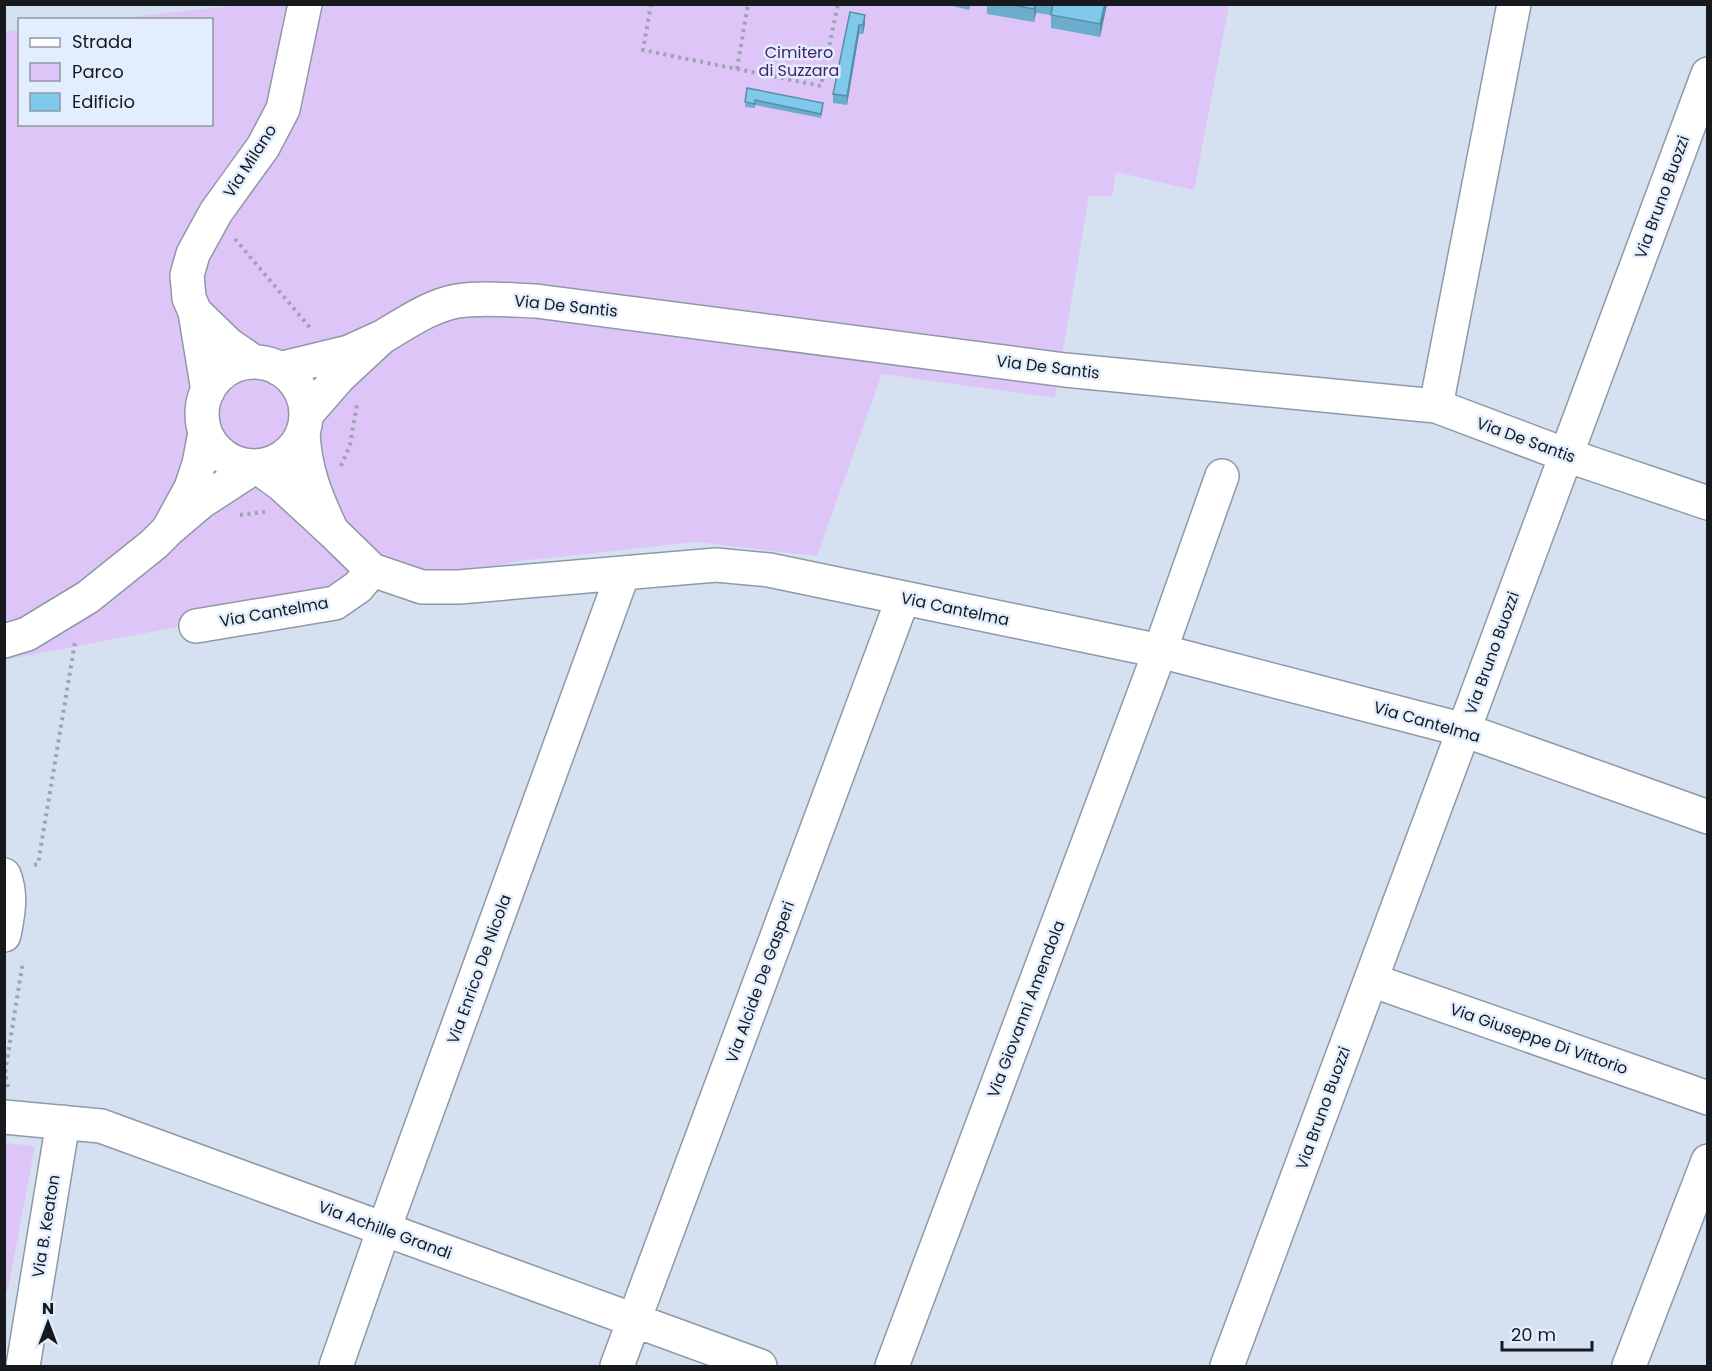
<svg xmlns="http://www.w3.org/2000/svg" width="1712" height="1371" viewBox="0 0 1712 1371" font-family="Poppins,sans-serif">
<rect width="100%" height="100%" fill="#d5e1f1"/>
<path fill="#dec5f7" d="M248,4l981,1 -35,185 -78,-18 -4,24h-23l-34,202 -173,-24 -65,182 -121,-14 -177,19 -514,99v-629l14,-1 1,94h192v-104l-99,-1z
M5,1143l30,3 -27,144 -4,-1z"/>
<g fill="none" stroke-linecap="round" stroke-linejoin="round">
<defs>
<path id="minor" d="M195,312l-6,-14 -2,-23 6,-21 23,-42 47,-65 20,-38 22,-105
M382,337c24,-14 48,-31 75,-36 26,-4 53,-1 79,0l529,69 371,36 130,49 142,48
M202 414a52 52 0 1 1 104 0a52 52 0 1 1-104 0Z
M279,369l70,-17 33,-15 -43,40 -33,38
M208,391l-13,-79 33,32 26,18
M1436,406l78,-402
M205,433l-6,31 -8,24 -23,42 33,-28 55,-36 25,18 51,47c-16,-33 -28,-63 -29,-100
M332,531l40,39
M196,626l139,-23 23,-16 14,-17 50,17h37l257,-22 53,5 391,81 304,79 244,87
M4,641l23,-7 61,-37 66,-53 14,-14
M4,875c8,20 4,39 0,60
M1371,980l337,118
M4,1117l97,9 659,240
M23,1366l40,-244
M336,1366l48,-137 239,-656
M617,1366l286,-768
M892,1366l268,-715 62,-175
M1227,1366l481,-1292
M1629,1366l79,-205"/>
</defs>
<use href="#minor" stroke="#8e99a8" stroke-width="36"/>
<path stroke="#9ba4b1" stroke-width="4" stroke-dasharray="3 4.5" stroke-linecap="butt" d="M651,4l-8,46 178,36 17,-82
M737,69l11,-65
M235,239l77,91
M341,466l9,-21 7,-41
M240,515l25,-3
M34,865l4,-1 37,-222
M8,1087l-3,-14 18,-112"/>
<use href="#minor" stroke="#fff" stroke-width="33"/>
</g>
<path fill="#6dadcb" d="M944,4h27l-2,6z
M987,4h120l-7,33 -49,-9v-13l-15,-2 -2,9 -47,-8z
M850,12l15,12 -2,10h-4l-12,71 -14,-2v-9z
M747,88l76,19 -2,11 -66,-13v3l-10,-1z"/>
<path fill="#598da5" d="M1035,4h1v9l-2,9v-13z
M1105,4h2l-7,33v-13z
M865,15v9l-2,10v-9z
M859,25v9l-12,71v-9z"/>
<path fill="#7fc9ec" stroke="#598da5" stroke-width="1.5" d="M1007,4h28l-1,5z
M1053,4h52l-5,20 -49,-9z
M850,12l15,3 -2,10h-4l-12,71 -14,-2z
M747,88l76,15 -2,11 -66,-14v4l-10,-2z"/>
<g text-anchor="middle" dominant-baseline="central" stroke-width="5" stroke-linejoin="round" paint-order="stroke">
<g font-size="16" fill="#492166" stroke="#e2eefe">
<text x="799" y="52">Cimitero<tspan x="799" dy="18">di Suzzara</tspan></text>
</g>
<g font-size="16" fill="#161a1f" stroke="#e2eefe">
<text transform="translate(250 161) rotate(-57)">Via Milano</text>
<text transform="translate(1662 197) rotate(-70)">Via Bruno Buozzi</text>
<text transform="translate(566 306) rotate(6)">Via De Santis</text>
<text transform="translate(1048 367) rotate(7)">Via De Santis</text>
<text transform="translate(1526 440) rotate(20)">Via De Santis</text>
<text transform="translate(955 609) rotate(12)">Via Cantelma</text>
<text transform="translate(274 612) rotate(-10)">Via Cantelma</text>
<text transform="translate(1492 653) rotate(-70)">Via Bruno Buozzi</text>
<text transform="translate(1427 722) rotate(16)">Via Cantelma</text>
<text transform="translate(479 969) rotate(-70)">Via Enrico De Nicola</text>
<text transform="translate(760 982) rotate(-70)">Via Alcide De Gasperi</text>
<text transform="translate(1026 1009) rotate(-69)">Via Giovanni Amendola</text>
<text transform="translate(1539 1039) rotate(19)">Via Giuseppe Di Vittorio</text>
<text transform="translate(1323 1108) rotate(-70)">Via Bruno Buozzi</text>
<text transform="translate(46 1226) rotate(-81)">Via B. Keaton</text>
<text transform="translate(385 1230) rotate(20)">Via Achille Grandi</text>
</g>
</g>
<rect width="1712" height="1371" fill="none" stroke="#161a1f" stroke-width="12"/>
<rect x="18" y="18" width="195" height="108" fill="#e2eefe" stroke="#9099a5" stroke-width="1.5"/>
<rect x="30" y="38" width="30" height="9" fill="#ffffff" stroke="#9099a5" stroke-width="1.5"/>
<text x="72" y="48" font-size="18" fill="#161a1f">Strada</text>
<rect x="30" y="63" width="30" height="18" fill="#dec5f7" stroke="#9099a5" stroke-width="1.5"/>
<text x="72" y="78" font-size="18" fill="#161a1f">Parco</text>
<rect x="30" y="93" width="30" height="18" fill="#7fc9ec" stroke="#9099a5" stroke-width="1.5"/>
<text x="72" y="108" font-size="18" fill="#161a1f">Edificio</text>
<g transform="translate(48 1323)" stroke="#e2eefe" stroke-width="4.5" paint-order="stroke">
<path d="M0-4.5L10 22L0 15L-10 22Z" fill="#161a1f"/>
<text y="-9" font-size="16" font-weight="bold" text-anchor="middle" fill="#161a1f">N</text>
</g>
<path d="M1502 1341v9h90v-9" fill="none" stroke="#161a1f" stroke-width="3"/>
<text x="1511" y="1341" font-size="18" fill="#161a1f" stroke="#e2eefe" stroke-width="4.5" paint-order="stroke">20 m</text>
</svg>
